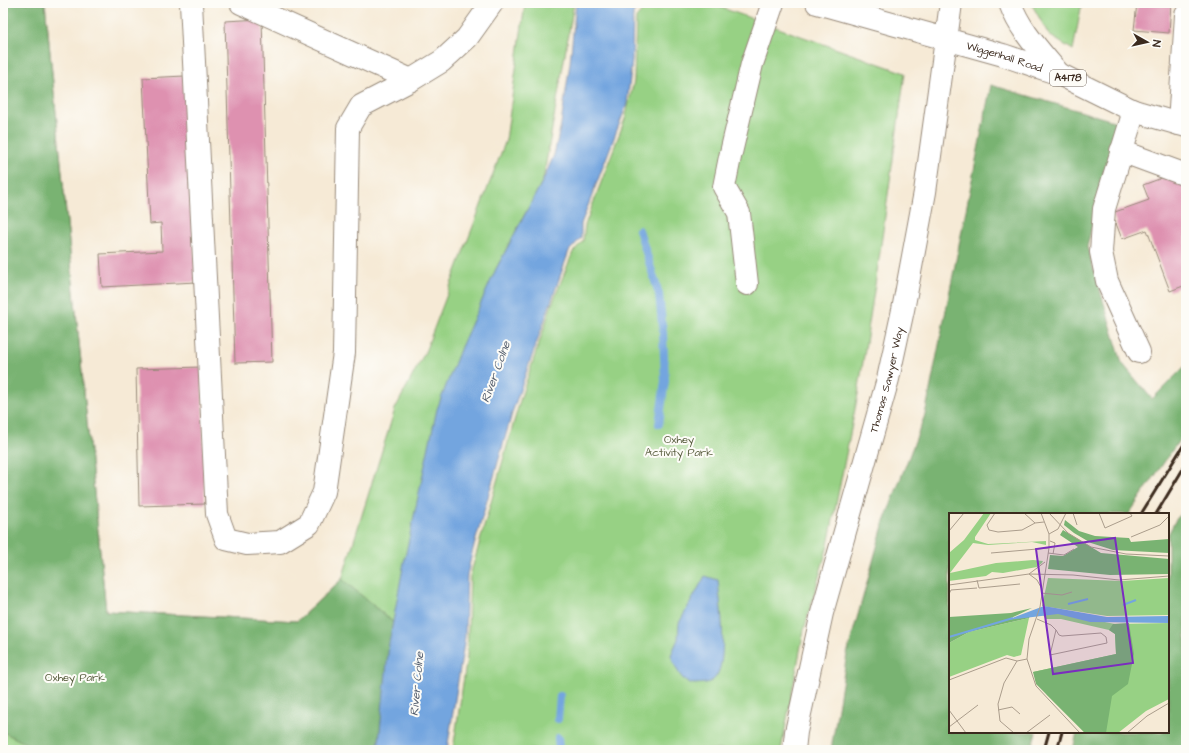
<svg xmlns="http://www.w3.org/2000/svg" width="1189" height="753" viewBox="0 0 1189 753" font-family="'Architects Daughter',sans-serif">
<rect width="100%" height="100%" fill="#fdfcf7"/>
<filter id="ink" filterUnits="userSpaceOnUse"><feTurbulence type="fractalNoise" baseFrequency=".025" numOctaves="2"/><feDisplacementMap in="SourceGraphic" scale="8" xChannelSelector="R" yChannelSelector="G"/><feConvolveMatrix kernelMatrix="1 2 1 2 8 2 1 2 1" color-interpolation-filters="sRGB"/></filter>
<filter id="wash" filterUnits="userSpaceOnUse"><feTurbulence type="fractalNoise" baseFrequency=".012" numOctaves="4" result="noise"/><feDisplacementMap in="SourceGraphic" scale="16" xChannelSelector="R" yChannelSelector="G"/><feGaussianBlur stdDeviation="0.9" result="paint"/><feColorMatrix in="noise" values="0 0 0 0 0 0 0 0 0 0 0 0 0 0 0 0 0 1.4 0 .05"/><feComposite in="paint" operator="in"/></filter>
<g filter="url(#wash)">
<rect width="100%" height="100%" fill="#f6ead6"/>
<path fill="#97d184" stroke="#697e51" d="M3,3h42l61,608 191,10 45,-42 53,-170 30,-57 81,-212 19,-136 49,-1 -31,177 -47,89 -118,481h-375z
M647,3h61l197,70 -26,186 -21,135 -30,151 -24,85 -23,120h-328l14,-93 3,-81 51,-179 31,-93 21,-52 10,-11 2,-16 40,-106 9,-38 2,-63 11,-12z
M1031,3h51l-9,47 -24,-15z"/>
<path fill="#79b372" stroke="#5a6e48" d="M3,3h42l61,608 191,10 45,-42 51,43 -15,128h-339l-36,-18z
M991,85l126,37 -30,125 35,116 30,36 34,-34v65l-57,84h-179v218h86l-5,18h-200l16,-96 37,-132 41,-107z
M1186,507v243h-113l4,-18h91v-197l7,-14z"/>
<path fill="#73a5df" stroke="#57687e" d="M576,3h66l-9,10 -1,48 -5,43 -46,120v14l-12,13 -56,159 -41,143 -5,22 -2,62 -18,113h-69l11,-107 15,-81 33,-153 24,-62 35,-78 47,-89 11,-25 7,-31 9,-61z
M705,576l13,4c2,21 11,82 -3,98 -5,6 -12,5 -20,6 -14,0 -20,-18 -24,-29l7,-16 1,-16z"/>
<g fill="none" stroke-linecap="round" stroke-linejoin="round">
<path stroke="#73a5df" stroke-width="8" d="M639,230l20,64 4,39 2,48 -6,43
M558,719l2,-23
M558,738l1,12"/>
</g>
<g id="blocks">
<path fill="#de91b0" d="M1137,3h34l-2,30 -35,-3z
M262,19l10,343 -37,1 -10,-342z
M185,76l11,206 -94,5 -2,-33 62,-3 -1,-28 -11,1 -7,-146z
M1186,169v116l-16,6 -23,-61 -25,9 -10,-26 37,-13 -6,-15z
M202,367l3,137 -66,2 -3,-137z"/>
</g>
</g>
<g filter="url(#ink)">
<use href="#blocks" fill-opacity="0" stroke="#988a7a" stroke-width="1"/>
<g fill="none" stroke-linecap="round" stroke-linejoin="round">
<defs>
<g id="minor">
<path d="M191,3l26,511 9,25 21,5 33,-2 29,-18 15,-32 20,-139 4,-225 13,-22 50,-26 31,-19 25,-23 25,-35"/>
<path d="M241,3l170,77"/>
<path d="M1134,111l-30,98 -3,43 6,29 32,71"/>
<path d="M1179,124l7,-109"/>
<path d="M1121,151l65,24"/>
<path d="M747,284l-8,-71 -15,-26 6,-30 22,-93 21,-61"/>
<path id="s1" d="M794,750l2,-18 26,-119 66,-234 15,-69 22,-118 26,-189"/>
</g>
<g id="major">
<path id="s2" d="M817,3l186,52 56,19 75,37 52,15"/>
<path d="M1010,3c10,28 31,49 49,71"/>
</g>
</defs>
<use href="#minor" stroke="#988a7a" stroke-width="24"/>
<use href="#major" stroke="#988a7a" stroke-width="24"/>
<use href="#minor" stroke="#fff" stroke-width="22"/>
<use href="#major" stroke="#fff" stroke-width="22"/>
<path stroke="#3b2a1e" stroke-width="3" d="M1141,514l45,-73
M1156,514l30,-50
M1044,750l5,-18
M1057,750l5,-18"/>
</g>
</g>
<g text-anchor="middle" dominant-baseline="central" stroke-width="4" stroke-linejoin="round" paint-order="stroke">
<rect fill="#fdfcf7" stroke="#75695f" stroke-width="1" x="1050" y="70" width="36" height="16" rx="3"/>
<g font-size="10" font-weight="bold" fill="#3b2a1e">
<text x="1068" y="78">A4178</text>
</g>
<g font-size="11" fill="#3b2a1e" stroke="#fdfcf7">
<text stroke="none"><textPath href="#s2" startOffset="195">Wiggenhall Road</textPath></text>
<text stroke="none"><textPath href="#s1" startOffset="382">Thomas Sawyer Way</textPath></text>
</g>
<g font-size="11" fill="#575c3d" stroke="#fdfcf7">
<text x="679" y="439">Oxhey<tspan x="679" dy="13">Activity Park</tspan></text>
<text x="75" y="677">Oxhey Park</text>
</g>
<g font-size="12" font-style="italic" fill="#515b6b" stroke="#fdfcf7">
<text transform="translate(496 372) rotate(-70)">River Colne</text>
<text transform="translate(417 684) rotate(-85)">River Colne</text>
</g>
</g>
<g transform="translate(949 513)">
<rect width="220" height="220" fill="#f6ead6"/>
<path d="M35,0h7l-16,24v3l13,4 58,-3v4l-14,-3 -44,3 -15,-2 -23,30 46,-10 37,-3 10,1 -1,2 -5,4 -34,6 -11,-1 -6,4 -37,5v-28l15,-13zM99,65l74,3 47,-3v37l-62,1 -65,-10zM93,101h22l51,10 54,-1v76l-23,12 -28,22h-33l-38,-38 -14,-23 83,-18 -1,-20 -6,-4 -48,-11h-15zM80,105l-8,37 -7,2 -7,-2 -58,22v-34l20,-11z" fill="#97d184"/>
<path d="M116,7l14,11 16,5 34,2 2,4 38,-3v14l-56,-3 -22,-7 -17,-10 -10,-8zM114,17l38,23 68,6v15l-59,1 -62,-6 2,-14 13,1 15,-9 -18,-12zM83,95l-23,11 21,-3 -1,2 -60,14 -20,11v-26l62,-4zM180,110l5,31 -6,30 -16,12 -6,37h-21l-49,-49 -3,-12 83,-18 -1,-20 -6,-4 4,-6z" fill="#79b372"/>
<path d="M95,93l63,11 62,-1v7l-79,-1 -32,-8 -51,6z" fill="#73a5df"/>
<path fill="none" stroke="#73a5df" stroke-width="2" d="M119,91l20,-5M174,92l13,-5M0,124l64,-19"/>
<path fill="none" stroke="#ab9d8c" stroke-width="1" d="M46,0l-8,12 2,5 9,2 24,-2 13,-7 9,-1M75,0l11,10M92,0l8,21v14l-9,59 -11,32 -2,20 9,27 44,47M100,0l19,20 23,14 35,7 43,2M124,0l4,12M150,0l6,15 27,-12 -2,-3M0,18l15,-18M100,21l9,-5 8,-16M182,24l29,-12 9,-9M101,28l5,2 -2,11M42,40l58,-5M99,40l16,2 10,-6M28,67l2,8 41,-4M0,72l80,-11 44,1 46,5 50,-4M93,76l-5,-9 -8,-6 16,-12M92,80l21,2 10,-3M0,81l2,-4 26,-2M88,106l14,6 5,5 3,5 3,1 39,-3 5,4 1,6 -57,12 6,-25M0,167l57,-22 11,3M0,197l17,23M49,197l14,-3 8,7M0,214l29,-22M65,220l-14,-12 -2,-17 6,-21 13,-22 10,-2M77,220l24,-18M178,220l20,-17 22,-13"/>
<path fill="#7b2cbf" fill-opacity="0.15" stroke="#7b2cbf" stroke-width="2" d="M166,25l18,125 -80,11 -17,-125z"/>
<rect width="220" height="220" fill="none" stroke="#3b2a1e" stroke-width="2"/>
</g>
<rect width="1189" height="753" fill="none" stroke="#fdfcf7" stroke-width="16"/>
<g transform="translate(1147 42) rotate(98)" stroke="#fdfcf7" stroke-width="3" paint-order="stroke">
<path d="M0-3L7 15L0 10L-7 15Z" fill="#3b2a1e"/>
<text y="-6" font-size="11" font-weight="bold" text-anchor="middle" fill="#3b2a1e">N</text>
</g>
</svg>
